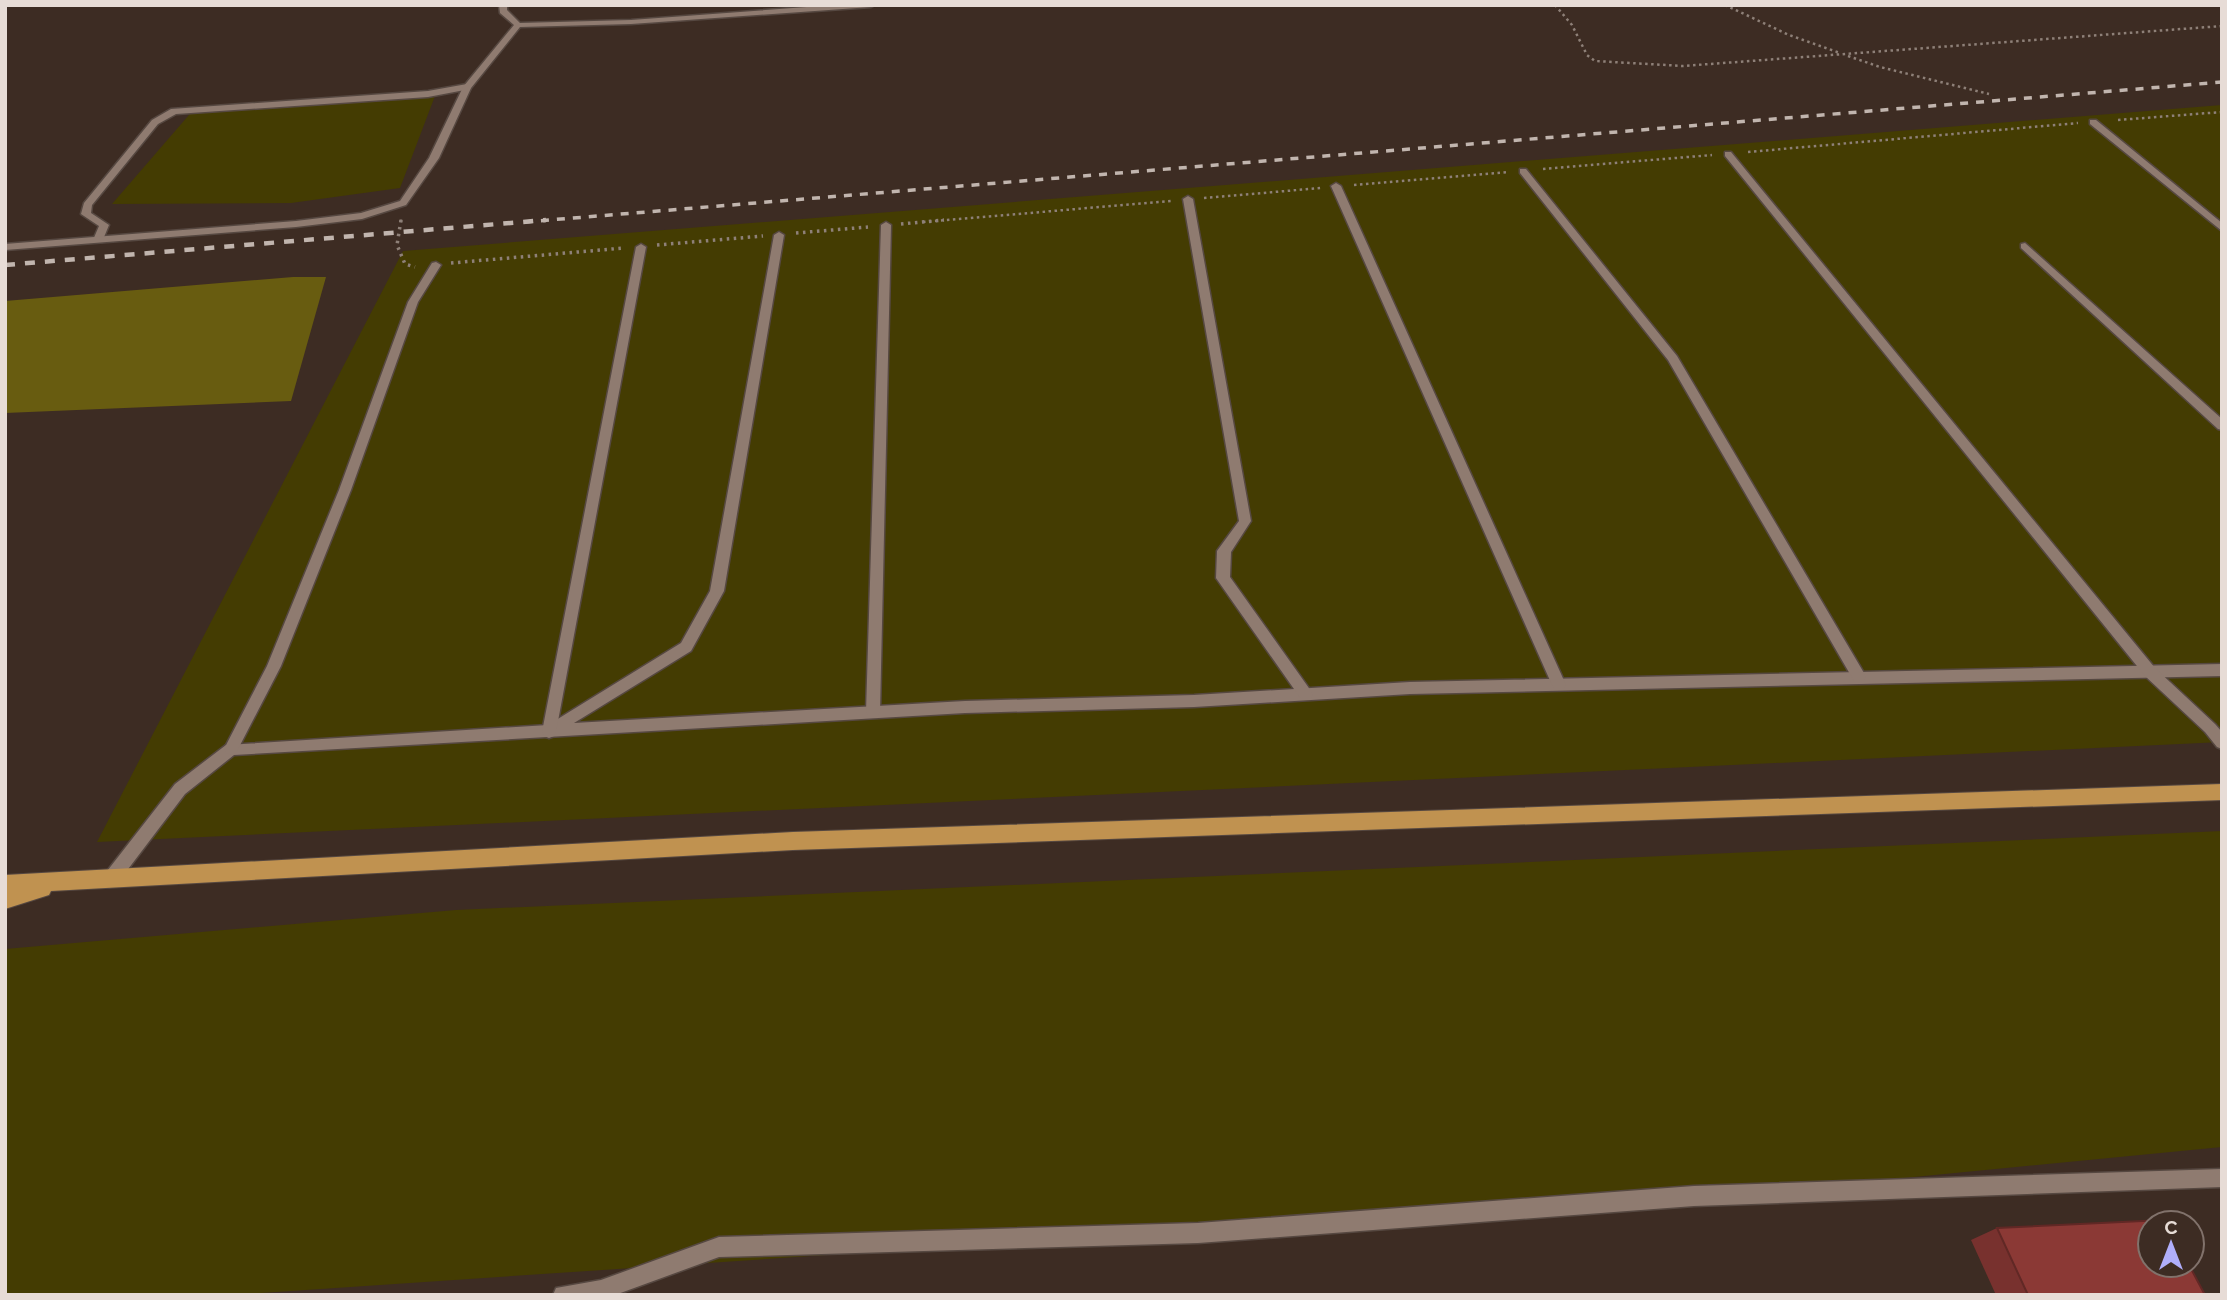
<svg xmlns="http://www.w3.org/2000/svg" width="2227" height="1300" viewBox="0 0 2227 1300" font-family="Raleway,sans-serif">
<rect width="100%" height="100%" fill="#3d2c23"/>
<path fill="#443c02" d="M435,96l-35,92 -109,15 -179,1 83,-96z
M2222,105v637l-2125,100 306,-591z
M2222,831v316l-471,46 -1521,102h-225v-346l451,-39z"/>
<path fill="#685c10" d="M293,277h33l-35,124 -286,12v-112z"/>
<g fill="none" stroke-linecap="round" stroke-linejoin="round">
<defs>
<path id="lane" d="M467,84l4,3 -1,2 -42,8 -252,17 -18,10 -66,81 -1,8 18,12 -7,17 -9,-2 6,-14 -18,-12 3,-11 68,-83 19,-11 257,-18z
M779,232l5,3 -60,356 -33,60 -117,72 391,-22 229,-6 216,-13 812,-18v12l-812,18 -216,13 -229,6 -731,42 -49,39 -69,91 -6,2 -6,-2 -2,-5 2,-5 71,-91 51,-39 322,-20 133,-82 29,-52 64,-356z
M2222,1169v18l-528,19 -496,37 -479,14 -104,38h-62l3,-7 45,-8 118,-43 479,-14 496,-37z"/>
<path id="street" d="M499,5h8v5l13,13 111,-3 203,-15h41l-4,2 -240,17 -111,3 -49,61 -32,70 -33,47 -44,14 -66,8 -291,23v-6l291,-23 65,-8 39,-12 29,-43 34,-71 51,-62 -14,-12z
M2090,120h6l126,103v8l-132,-107z
M1725,152h6l424,516 60,56 7,8v17l-5,-2 -12,-15 -60,-56 -420,-520z
M1520,169h6l151,187 187,317 2,4 -2,4h-10l-186,-321 -148,-187z
M1336,183l5,3 225,499 -2,4h-10l-2,-4 -221,-499z
M1188,196l5,3 58,322 -20,31 -1,25 81,114 2,4 -2,4h-10l-85,-121 1,-27 22,-30 -56,-322z
M886,222l5,3 -11,487 -2,4h-10l-2,-4 15,-487z
M2025,243l197,176v11l-4,-1 -197,-181v-4z
M641,244l5,3 -90,485 -2,4 -5,2 -5,-2 -2,-4 94,-485z
M436,262l5,3 -23,37 -67,188 -70,176 -45,87 -5,2 -5,-2 -2,-4 43,-83 72,-176 69,-188 24,-39z"/>
<path id="primary" d="M2222,784v16l-1429,50 -742,41 -2,4 -44,14v-34l788,-43z"/>
</defs>
<use href="#lane" stroke="#564841" stroke-width="3"/>
<use href="#street" stroke="#564841" stroke-width="3"/>
<use href="#primary" stroke="#564841" stroke-width="2"/>
<path stroke="#8e8078" stroke-width="2.5" stroke-dasharray="2.5 3.5" stroke-linecap="butt" d="M1555,5l17,20 15,30 8,6 88,5 539,-40
M1725,5l64,30 51,18
M1848,56l32,11 109,27
M2118,120l104,-8
M1748,152l330,-29
M1543,169l169,-14
M1354,185l155,-13
M1204,198l117,-10
M401,222v-3
M923,222l248,-21"/>
<path stroke="#8e8078" stroke-width="3.5" stroke-dasharray="2.5 4.5" stroke-linecap="butt" d="M401,220l-4,25 8,19 10,3
M901,224l43,-4
M796,233l72,-6
M657,245l106,-9
M451,263l173,-15"/>
<use href="#lane" fill="#8f7b70" fill-rule="evenodd"/>
<use href="#street" fill="#8f7b70" fill-rule="evenodd"/>
<use href="#primary" fill="#c09250" fill-rule="evenodd"/>
<path stroke="#c1b5ae" stroke-width="3.5" stroke-dasharray="8 8" stroke-linecap="butt" d="M525,222l1697,-140"/>
<path stroke="#c1b5ae" stroke-width="4.5" stroke-dasharray="10 10" stroke-linecap="butt" d="M5,265l541,-45"/>
</g>
<path fill="#78312e" d="M1997,1228l208,67h-209l-25,-55z"/>
<path fill="#8b3935" stroke="#612825" stroke-width="2" d="M2164,1220l2,3h-16v42h39l16,30h-177l-31,-67z"/>
<rect width="2227" height="1300" fill="none" stroke="#e7dcd6" stroke-width="14"/>
<g transform="translate(2171 1244)"><circle r="33" fill="#3d2c23" stroke="#81726b" stroke-width="2"/>
<path d="M0-5L12 26L0 18L-12 26Z" fill="#b0aefa"/>
<text y="-10" font-size="19" font-weight="bold" text-anchor="middle" fill="#e7dcd6">С</text>
</g>
</svg>
